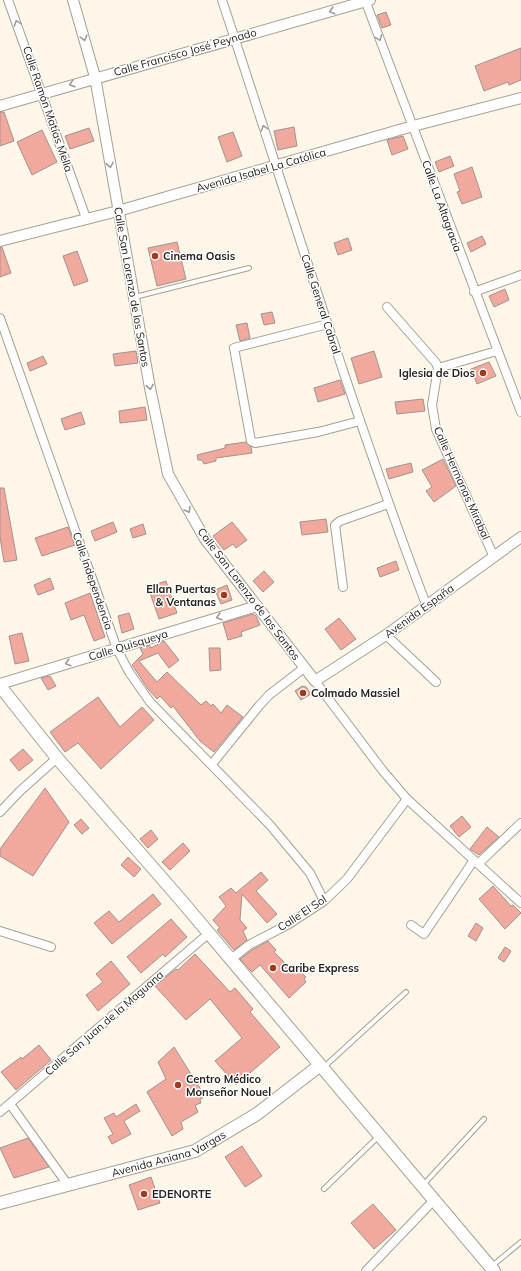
<svg xmlns="http://www.w3.org/2000/svg" width="521" height="1271" viewBox="0 0 521 1271" font-family="Mulish,sans-serif">
<rect width="100%" height="100%" fill="#fdf6e9"/>
<path fill="#f2a99d" stroke="#a1928f" d="M386,12l5,13 -9,3 -5,-13z
M521,48v32l-12,5 -1,-3 -24,9 -9,-25z
M0,112h4l10,29 -14,5z
M294,127l3,19 -19,4 -4,-19z
M89,128l5,13 -24,8 -5,-13z
M42,130l15,32 -25,13 -15,-33z
M233,132l9,24 -15,6 -9,-25z
M403,136l5,13 -16,6 -5,-15z
M450,156l4,10 -15,6 -4,-10z
M472,167l10,30 -20,7 -5,-12 3,-1 -6,-17z
M482,236l4,8 -15,8 -4,-9z
M348,238l4,12 -14,5 -4,-12z
M177,242l9,37 -29,7 -9,-38z
M0,247h2l9,26 -11,4z
M77,251l11,30 -14,5 -11,-30z
M505,289l4,11 -15,7 -5,-11z
M272,312l3,11 -11,2 -3,-11z
M247,323l3,15 -10,3 -4,-16z
M136,351l2,12 -23,3 -2,-12z
M374,351l8,26 -23,7 -8,-26z
M43,356l4,8 -17,7 -3,-8z
M489,362l7,14 -19,8 -6,-15z
M340,380l5,14 -27,8 -4,-14z
M423,399l2,12 -28,3 -2,-12z
M145,407l2,13 -27,3 -1,-12z
M81,412l4,12 -20,6 -4,-11z
M246,442l5,5 1,6 -36,5v3l-12,3 -2,-4h-4l-1,-5 28,-7v-3z
M443,459l13,27 -22,16 -8,-11 6,-4 -10,-17z
M411,463l2,9 -24,7 -3,-10z
M0,488h4l13,72 -13,2 -4,-25z
M326,519l2,13 -26,3 -2,-13z
M113,522l4,10 -22,9 -4,-10z
M232,522l15,18 -11,8 -3,-4 -9,6 -11,-14z
M143,524l3,10 -13,4 -3,-9z
M68,527l7,18 -33,11 -7,-18z
M396,561l3,9 -19,7 -3,-9z
M264,571l10,11 -11,10 -10,-11z
M50,578l4,11 -16,6 -4,-10z
M166,581l11,32 -18,6 -11,-32z
M227,585l5,15 -11,4 -6,-14z
M90,593l15,44 -11,4 -10,-26 -13,5 -6,-17z
M129,613l5,16 -12,4 -4,-17z
M253,614l3,2 4,9 -19,7 1,4 -14,4 -5,-17z
M339,618l17,21 -15,11 -16,-21z
M22,633l7,28 -14,3 -6,-28z
M164,641l15,19 -10,8 -11,-15 -19,8 18,21 10,-10 34,33 5,-4 5,5 2,-2 8,9 6,-8 16,12 -29,35 -14,-11 -27,-35 -2,2 -11,-12 -3,3 -9,-10 -16,-24 11,-11 -3,-6 9,-3 2,3z
M209,648h11l1,22 -11,1z
M50,676l6,10 -8,4 -7,-12z
M302,686l4,1 5,7 -10,6 -6,-9z
M98,697l22,30 22,-20 12,13 -53,49 -23,-26 -13,9 -15,-20z
M23,749l10,11 -14,11 -9,-11z
M45,788l24,34 -36,54 -33,-20v-7z
M462,816l9,11 -12,10 -9,-11z
M81,819l8,9 -7,6 -8,-9z
M487,827l12,10 -20,18 -9,-6z
M151,830l7,9 -10,9 -8,-9z
M183,843l7,8 -20,19 -8,-8z
M128,857l13,12 -7,8 -13,-12z
M261,872l7,8 -12,11 21,23 -10,9 -25,-29 -2,26 7,8 -4,3 4,9 -13,10 -17,-20 3,-2 -7,-8 13,-14 -7,-9 12,-9 5,5z
M493,886l18,20 2,-1 8,8 -16,16 -26,-30z
M153,894l8,10 -49,40 -18,-21 15,-12 10,11z
M171,919l16,18 -22,20 -2,-3 -22,19 -14,-16z
M476,923l7,5 -7,13 -8,-5z
M268,941l8,9 -2,2 18,18 3,-3 11,10 -2,2 2,3 -17,16 -29,-33 -8,7 -12,-13 12,-9z
M505,947l6,4 -7,11 -6,-4z
M195,954l35,38 5,-4 18,21 -3,3 30,35 -44,38 -21,-24 27,-23 -32,-39 -24,21 -31,-34 21,-17 2,1z
M111,961l19,23 -32,27 -12,-16 17,-13 -7,-8z
M39,1045l12,15 -35,30 -15,-18 20,-15 1,2z
M174,1047l29,46 -2,2 2,3 -3,1 1,4 -6,2 3,7 -17,10 2,7 -11,7 -25,-44 19,-13 -8,-17z
M136,1104l4,7 -16,10 7,13 -19,10 -4,-7 5,-3 -9,-16 10,-5 2,4z
M28,1138l21,29 -35,11 -14,-30z
M242,1146l20,30 -17,11 -20,-30z
M151,1177l9,26 -22,7 -9,-25z
M373,1204l23,26 -22,19 -23,-26z"/>
<g fill="none" stroke-linecap="round" stroke-linejoin="round">
<defs>
<path id="service" d="M135,297l114,-29
M324,1067l82,-75
M424,1184l60,-65
M324,1189l55,-53
M492,1266l29,-24"/>
<path id="minor" d="M8,0l78,218
M222,0c67,203 129,407 205,607
M365,0l156,412
M474,292l47,-17
M387,307l49,56 2,5 -6,37 4,24 58,128
M0,318l117,331 12,23 21,30 120,123 40,48 14,28
M328,324l-94,24 17,93 4,2 63,-11 42,-11
M438,368l59,-17
M343,587l-8,-62 5,-4 48,-17
M386,635l50,47
M315,681l68,90 24,28 114,104
M212,764l47,-58 10,-11 35,-27
M0,812l20,-21 37,-33
M478,864l43,-41
M411,925l13,9 50,-74
M0,931l51,16
M230,960l19,-15 40,-21 35,-23 23,-22 60,-80
M10,1104l58,81
M0,1112l208,-178
M366,1271l68,-71"/>
<path id="tertiary" d="M73,0l22,77 55,311 18,86 37,65 110,142 71,-46 135,-98
M0,106l370,-106
M0,241l118,-30 295,-85 108,-28
M0,684l257,-78"/>
<g id="secondary">
<path d="M0,686l57,72 123,141 314,372"/>
<path id="s1" d="M0,1203l195,-52 62,-37 62,-48"/>
</g>
</defs>
<use href="#service" stroke="#a7a094" stroke-width="6"/>
<use href="#minor" stroke="#a7a094" stroke-width="10"/>
<use href="#tertiary" stroke="#a7a094" stroke-width="12"/>
<use href="#secondary" stroke="#a7a094" stroke-width="14"/>
<use href="#service" stroke="#fff" stroke-width="4"/>
<use href="#minor" stroke="#fff" stroke-width="8"/>
<use href="#tertiary" stroke="#fff" stroke-width="10"/>
<use href="#secondary" stroke="#fff" stroke-width="12"/>
</g>
<defs><path id="oneway-chevron" d="M-2-3.5L2.5 0L-2 3.5" fill="none" stroke-width="1.6" stroke-linecap="round" stroke-linejoin="round"/></defs>
<g stroke="#9e9c9a">
<use href="#oneway-chevron" transform="translate(332 11) rotate(164)"/>
<use href="#oneway-chevron" transform="translate(17 23) rotate(-110)"/>
<use href="#oneway-chevron" transform="translate(84 38) rotate(74)"/>
<use href="#oneway-chevron" transform="translate(379 38) rotate(69)"/>
<use href="#oneway-chevron" transform="translate(72 84) rotate(164)"/>
<use href="#oneway-chevron" transform="translate(264 128) rotate(-108)"/>
<use href="#oneway-chevron" transform="translate(110 165) rotate(80)"/>
<use href="#oneway-chevron" transform="translate(150 387) rotate(80)"/>
<use href="#oneway-chevron" transform="translate(188 510) rotate(60)"/>
<use href="#oneway-chevron" transform="translate(219 617) rotate(163)"/>
<use href="#oneway-chevron" transform="translate(68 663) rotate(163)"/>
</g>
<g fill="#a1391e" stroke="#fff" stroke-width="1.5">
<circle cx="155" cy="256" r="4"/>
<circle cx="483" cy="373" r="4"/>
<circle cx="224" cy="595" r="4"/>
<circle cx="303" cy="693" r="4"/>
<circle cx="273" cy="968" r="4"/>
<circle cx="178" cy="1085" r="4"/>
<circle cx="144" cy="1194" r="4"/>
</g>
<g text-anchor="middle" dominant-baseline="central" stroke-width="3" stroke-linejoin="round" paint-order="stroke">
<g font-size="11" fill="#27241f" stroke="#fff">
<text transform="translate(185 52) rotate(-16)">Calle Francisco José Peynado</text>
<text transform="translate(48 109) rotate(71)">Calle Ramón Matías Mella</text>
<text transform="translate(261 170) rotate(-16)">Avenida Isabel La Católica</text>
<text transform="translate(442 206) rotate(70)">Calle La Altagracia</text>
<text transform="translate(132 287) rotate(80)">Calle San Lorenzo de los Santos</text>
<text transform="translate(321 304) rotate(72)">Calle General Cabral</text>
<text transform="translate(462 483) rotate(66)">Calle Hermanas Mirabal</text>
<text transform="translate(93 581) rotate(71)">Calle Independencia</text>
<text transform="translate(249 594) rotate(53)">Calle San Lorenzo de los Santos</text>
<text transform="translate(419 611) rotate(-36)">Avenida España</text>
<text transform="translate(128 645) rotate(-17)">Calle Quisqueya</text>
<text transform="translate(302 913) rotate(-33)">Calle El Sol</text>
<text transform="translate(104 1023) rotate(-41)">Calle San Juan de la Maguana</text>
<text stroke="none"><textPath href="#s1" startOffset="176">Avenida Aniana Vargas</textPath></text>
</g>
<g font-size="11" font-weight="bold" fill="#27241f" stroke="#fff" text-anchor="start">
<text x="163" y="256">Cinema Oasis</text>
<text x="475" y="373" text-anchor="end">Iglesia de Dios</text>
<text x="216" y="589" text-anchor="end">Ellan Puertas<tspan x="216" dy="13">&amp; Ventanas</tspan></text>
<text x="311" y="693">Colmado Massiel</text>
<text x="281" y="968">Caribe Express</text>
<text x="186" y="1079">Centro Médico<tspan x="186" dy="13">Monseñor Nouel</tspan></text>
<text x="152" y="1194">EDENORTE</text>
</g>
</g>
</svg>
